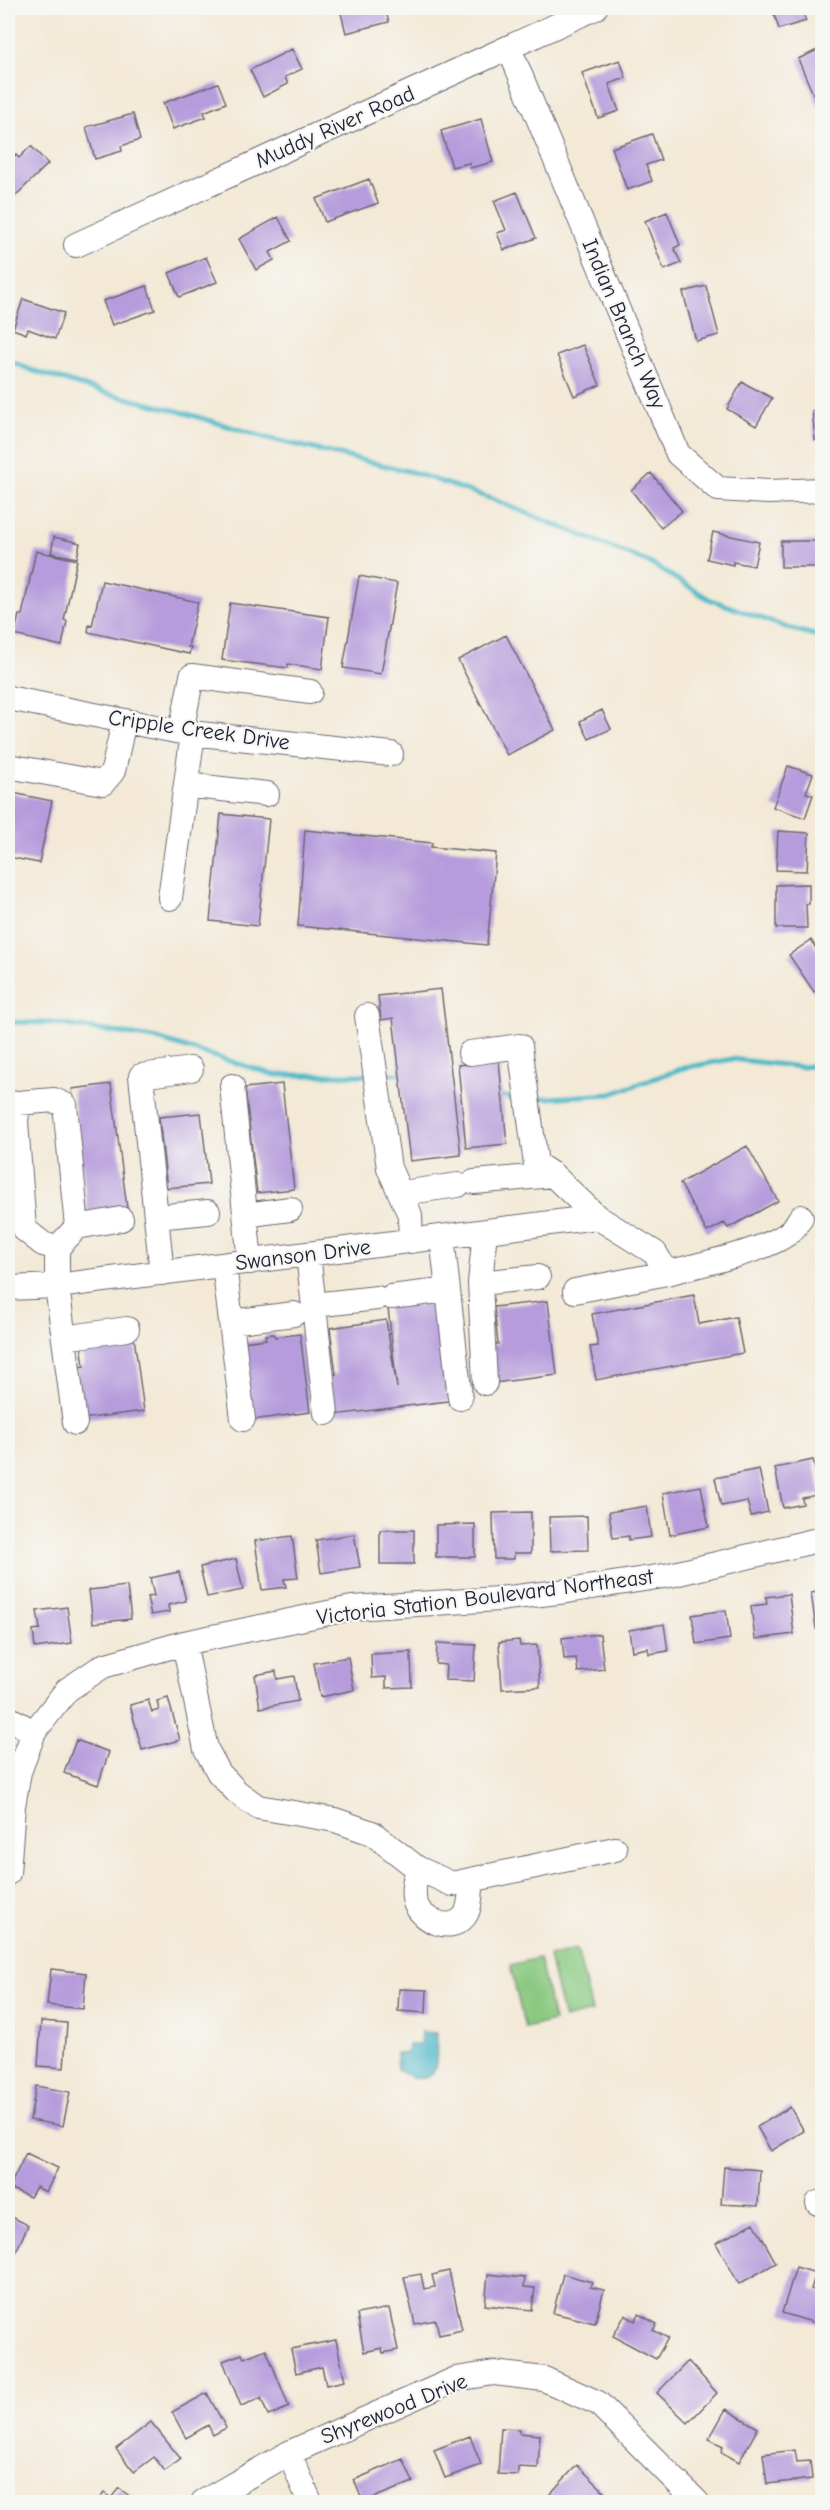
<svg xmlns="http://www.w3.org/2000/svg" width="830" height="2510" viewBox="0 0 830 2510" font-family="'Comic Neue',sans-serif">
<rect width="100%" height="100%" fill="#f6f6f2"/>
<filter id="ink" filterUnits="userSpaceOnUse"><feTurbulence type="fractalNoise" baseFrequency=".0167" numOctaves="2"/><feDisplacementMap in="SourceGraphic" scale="12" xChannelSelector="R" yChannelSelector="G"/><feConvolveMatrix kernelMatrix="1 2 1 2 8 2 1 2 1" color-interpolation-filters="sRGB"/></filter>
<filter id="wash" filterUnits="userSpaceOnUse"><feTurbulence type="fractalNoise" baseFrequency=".008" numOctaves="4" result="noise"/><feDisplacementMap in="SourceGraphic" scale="24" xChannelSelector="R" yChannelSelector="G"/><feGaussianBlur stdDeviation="1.35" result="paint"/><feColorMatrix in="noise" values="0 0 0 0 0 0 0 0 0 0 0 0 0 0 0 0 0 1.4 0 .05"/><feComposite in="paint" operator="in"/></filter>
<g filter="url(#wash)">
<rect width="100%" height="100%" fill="#f3e9d6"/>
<path fill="#8ac980" stroke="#56765e" stroke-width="1.5" d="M577,1949l15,63 -28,7 -15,-63z
M539,1958l15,63 -29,7 -15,-63z"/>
<path fill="#4cb8c7" stroke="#376d81" stroke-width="1.5" d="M421,2032l16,1c-1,11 1,25 -2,35 -6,18 -28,9 -38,1l-1,-16 11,1 1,-9h12z"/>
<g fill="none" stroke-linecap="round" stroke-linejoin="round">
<path stroke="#4cb8c7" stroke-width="5" d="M8,360l23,10 75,23 72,18 89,27 145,34 80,27 158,64 59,36 79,29 34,9
M8,1022l44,1 102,15 121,37h93
M381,1074h23
M497,1093l16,7 7,-1
M532,1099l79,-5 72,-26 49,-9 69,8 21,-2"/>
</g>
<g id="blocks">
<path fill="#b69cdc" d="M346,8h39l4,14 -43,11 -6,-24z
M772,8h29l5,13 -27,8z
M822,48v67l-24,-56z
M292,49l10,20 -17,8 3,7 -25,13 -13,-27z
M620,60l6,18 -17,6 10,27 -21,7 -16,-45z
M218,83l8,20 -22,9 2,5 -33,12 -10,-26z
M133,114l7,26 -19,6 1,5 -27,8 -9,-32z
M481,119l12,43 -23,6 -1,-5 -17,4 -11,-36z
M652,134l9,26 -15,5 6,16 -25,9 -15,-42z
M31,146l17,18 -39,38 -1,-41 7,-7 4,4z
M369,179l9,24 -53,19 -9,-23z
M517,192l19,46 -32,12 -7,-17 9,-3 -12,-29z
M667,212l13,33 -6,3 7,15 -17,7 -19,-49z
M278,217l13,24 -21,11 4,8 -18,10 -17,-31z
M206,257l11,25 -38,15 -10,-24z
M147,286l8,24 -43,15 -9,-24z
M706,286l13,49 -23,6 -13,-49z
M23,299l41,14 -9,26 -27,-10 -2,5 -13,-5z
M583,345l17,40 -26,11 -17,-41z
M742,382l30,16 -16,28 -29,-17z
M822,410v29l-7,1 -3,-29z
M651,473l31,38 -21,17 -30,-38z
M713,532l46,10 -5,24 -21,-4v3l-26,-6z
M54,537l26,6 -3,15 -26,-5z
M781,541h41v26h-41z
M36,551l41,9 -13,60 3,1 -5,25 -48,-11 5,-20h3z
M359,576l38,7 -16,91 -38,-6z
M102,581l96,21 -10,45h3l-2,7 -101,-22 1,-7 3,1z
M230,603l99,14 -7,52 -34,-5v4l-66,-8z
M506,635l49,95 -48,25 -49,-95z
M602,710l9,19 -22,10 -9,-18z
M788,766l25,8 -7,19 7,2 -8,23 -32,-11z
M8,792l44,9 -13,62 -31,-6z
M221,814l48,5 -11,107 -48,-5z
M305,830l127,13 -1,4 65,6 -9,92 -189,-19z
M778,831l31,2 -2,38 -31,-1z
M809,884v20h-3l1,24h-31v-43z
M811,940l11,18v28l-8,6 -25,-37z
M441,989l20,166 -51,6 -17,-143 -12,2 -3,-24z
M499,1061l8,83 -41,4 -8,-83z
M111,1084l16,124 -39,5 -16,-124z
M282,1084l12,105 -37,4 -12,-105z
M201,1113l8,71 -42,4 -8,-71z
M747,1146l31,55 -50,27 -4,-5 -17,9 -27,-49z
M694,1295l5,29 37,-7 7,36 -147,27 -6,-33 8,-1 -6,-32z
M548,1301l9,74 -63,8 -4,-38 8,-1 -4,-37z
M438,1303l10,98 -114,14 -6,-40 8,-1 -6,-46 56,-8 11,68 -9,-80z
M274,1334l1,3 25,-3 10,78 -58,8 -10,-78 24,-3 -1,-4z
M134,1337l10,74 -62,8 -6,-52 8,-1 -3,-23z
M813,1460l8,34 -19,4 1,6 -20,4 -8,-40z
M759,1469l9,43 -17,4 -4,-15 -26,5 -6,-28z
M701,1486l8,41 -39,8 -7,-42z
M647,1506l4,31 -22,3v-4l-16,2 -4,-26z
M531,1512v41h-17v6h-20l-1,-46z
M587,1516l1,34 -38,1 -1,-34z
M475,1524v33h-39v-32z
M380,1530h34v34h-34z
M354,1534l6,33 -39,6 -5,-33z
M292,1536l6,42 -14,1 2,8 -24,3 -7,-49z
M236,1559l7,31 -36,7 -7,-30z
M179,1572l7,29 -18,4 1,7 -18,3 -4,-18 7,-1 -4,-18z
M127,1586l4,33 -38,4 -4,-33z
M822,1591v37l-6,1 -5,-36z
M789,1594l5,40 -39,5 -4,-33 16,-2 -1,-7z
M8,1602h2l3,50h-5z
M67,1607l5,36 -37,5 -2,-18 7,-1 -3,-18z
M726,1610l4,29 -34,5 -4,-29z
M664,1624l4,27 -19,3 -1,-6 -16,3 -3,-21z
M600,1634l4,35 -26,3 -2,-14 -12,1 -2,-21z
M519,1640l1,6 17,-1 3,42 -38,2 -3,-47z
M437,1643l39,2 -2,36 -29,-1 1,-15 -10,-1z
M411,1652l1,35 -26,1v-11l-14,1 -1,-24z
M348,1657l6,33 -34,7 -6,-34z
M276,1671l1,8 17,-3 4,25 -38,7 -5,-33z
M168,1698l12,42 -38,10 -12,-45 18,-5 4,12 7,-2 -2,-9z
M76,1740l33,12 -11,33 -34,-12z
M51,1969l35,4 -3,36 -36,-4z
M399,1989l28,1 -1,23 -28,-2z
M41,2021l26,2 -3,45 -26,-2z
M36,2086l34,6 -7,34 -33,-6z
M790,2107l14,24 -33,20 -14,-24z
M26,2153l32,15 -12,24 -10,-5 -6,10 -21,-9z
M724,2167l36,3 -2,36 -37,-2z
M8,2215l20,10 -13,29 -7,-4z
M754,2223l22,40 -37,21 -23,-41z
M796,2267l20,6 -5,16 11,4v32l-40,-12z
M449,2271l13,59 -23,5 -3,-15 -21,4 -11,-47 17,-3 3,15 11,-2 -3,-12z
M488,2274l37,4 -1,9 11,1 -3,22 -47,-5z
M563,2274l29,8 -2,5 14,3 -9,33 -42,-10z
M389,2308l9,42 -15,3 -1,-5 -18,4 -7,-38z
M639,2314l18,10 -4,6 15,8 -12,21 -43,-23 12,-21 10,6z
M336,2340l9,41 -19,4 -4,-18 -26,6 -5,-24z
M266,2349l23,58 -21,9 -7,-18 -20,8 -18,-45 19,-7 2,4z
M688,2361l29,32 -29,30 -31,-30z
M207,2393l19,35 -13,7 -5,-10 -22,13 -14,-26z
M726,2409l32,19 -19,34 -18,-10 2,-6 -14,-7z
M151,2422l30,37 -16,12 -11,-14 -20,15 -18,-23z
M501,2428l19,1v4l20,2 -2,33 -20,-1v8l-20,-1z
M470,2436l11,29 -36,13 -11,-28z
M795,2450l2,12 13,-1 2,18 -45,5 -4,-30z
M403,2459l10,23 -50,20 -9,-22z
M577,2465l27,26 -11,11h-36l-8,-7z
M119,2488l14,11 -2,3h-34l7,-9 7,5z"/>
</g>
</g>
<g filter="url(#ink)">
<use href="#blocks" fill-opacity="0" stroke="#6b6871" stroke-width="1.5"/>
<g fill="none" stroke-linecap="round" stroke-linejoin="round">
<defs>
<path id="minor" d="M509,48l169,406 40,35 50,3 54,-2
M76,245l519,-237
M8,698l173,34 210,22
M181,732l11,-56 118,16
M8,766l95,17 10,-12 11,-50
M186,785l81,9
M170,898l23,-165
M367,1016l22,152 21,47 1,26
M470,1053l50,-7 16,118 17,11
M232,1086l18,176
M474,1182l79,-7 44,42 58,36 12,20 -92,18
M402,1193l56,-8
M245,1215l45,-6
M156,1217l52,-5
M77,1227l44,-8
M485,1231l-5,52 5,100
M442,1237l18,161
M57,1248l20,-21 -12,-122 -11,-5 -36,3 -2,19 8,107 19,15 14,4v38l18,137
M308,1254l18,159
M224,1265l19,154
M162,1273l-21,-197 50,-7
M667,1273c29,-8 107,-23 126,-44 3,-4 5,-8 8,-12
M480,1283l58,-6
M8,1288l49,-2 540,-69
M391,1297l57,-7
M314,1305l63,-7
M231,1322l63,-8
M64,1338l63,-9
M184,1643l22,106 13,24 18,19 21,15 77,13 37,13 45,35 35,16 163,-35
M8,1718l26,14
M417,1868c-2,12 -6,26 -1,37 8,16 34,28 48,12 7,-8 6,-25 8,-36
M8,1873l5,-67 6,-34 15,-40 33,-42 36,-24 81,-23 168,-35 147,-9 68,-8 103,-16 152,-36
M818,2203l4,-1
M289,2453l21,49
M203,2502l86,-49 167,-74 38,-6 50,6 54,24 99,99"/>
</defs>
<use href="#minor" stroke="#6b6871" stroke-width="26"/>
<use href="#minor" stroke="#fff" stroke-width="24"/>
</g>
</g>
<g text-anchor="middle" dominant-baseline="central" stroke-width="4.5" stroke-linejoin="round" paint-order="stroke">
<g font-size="22" fill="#22223b" stroke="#f6f6f2">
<text transform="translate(335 127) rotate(-24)">Muddy River Road</text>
<text transform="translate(624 324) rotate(67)">Indian Branch Way</text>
<text transform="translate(199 730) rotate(8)">Cripple Creek Drive</text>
<text transform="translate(303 1255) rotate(-7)">Swanson Drive</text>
<text transform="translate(485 1597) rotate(-7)">Victoria Station Boulevard Northeast</text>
<text transform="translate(394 2409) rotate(-22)">Shyrewood Drive</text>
</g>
</g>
<rect width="830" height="2510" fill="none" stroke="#f6f6f2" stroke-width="30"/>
</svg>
